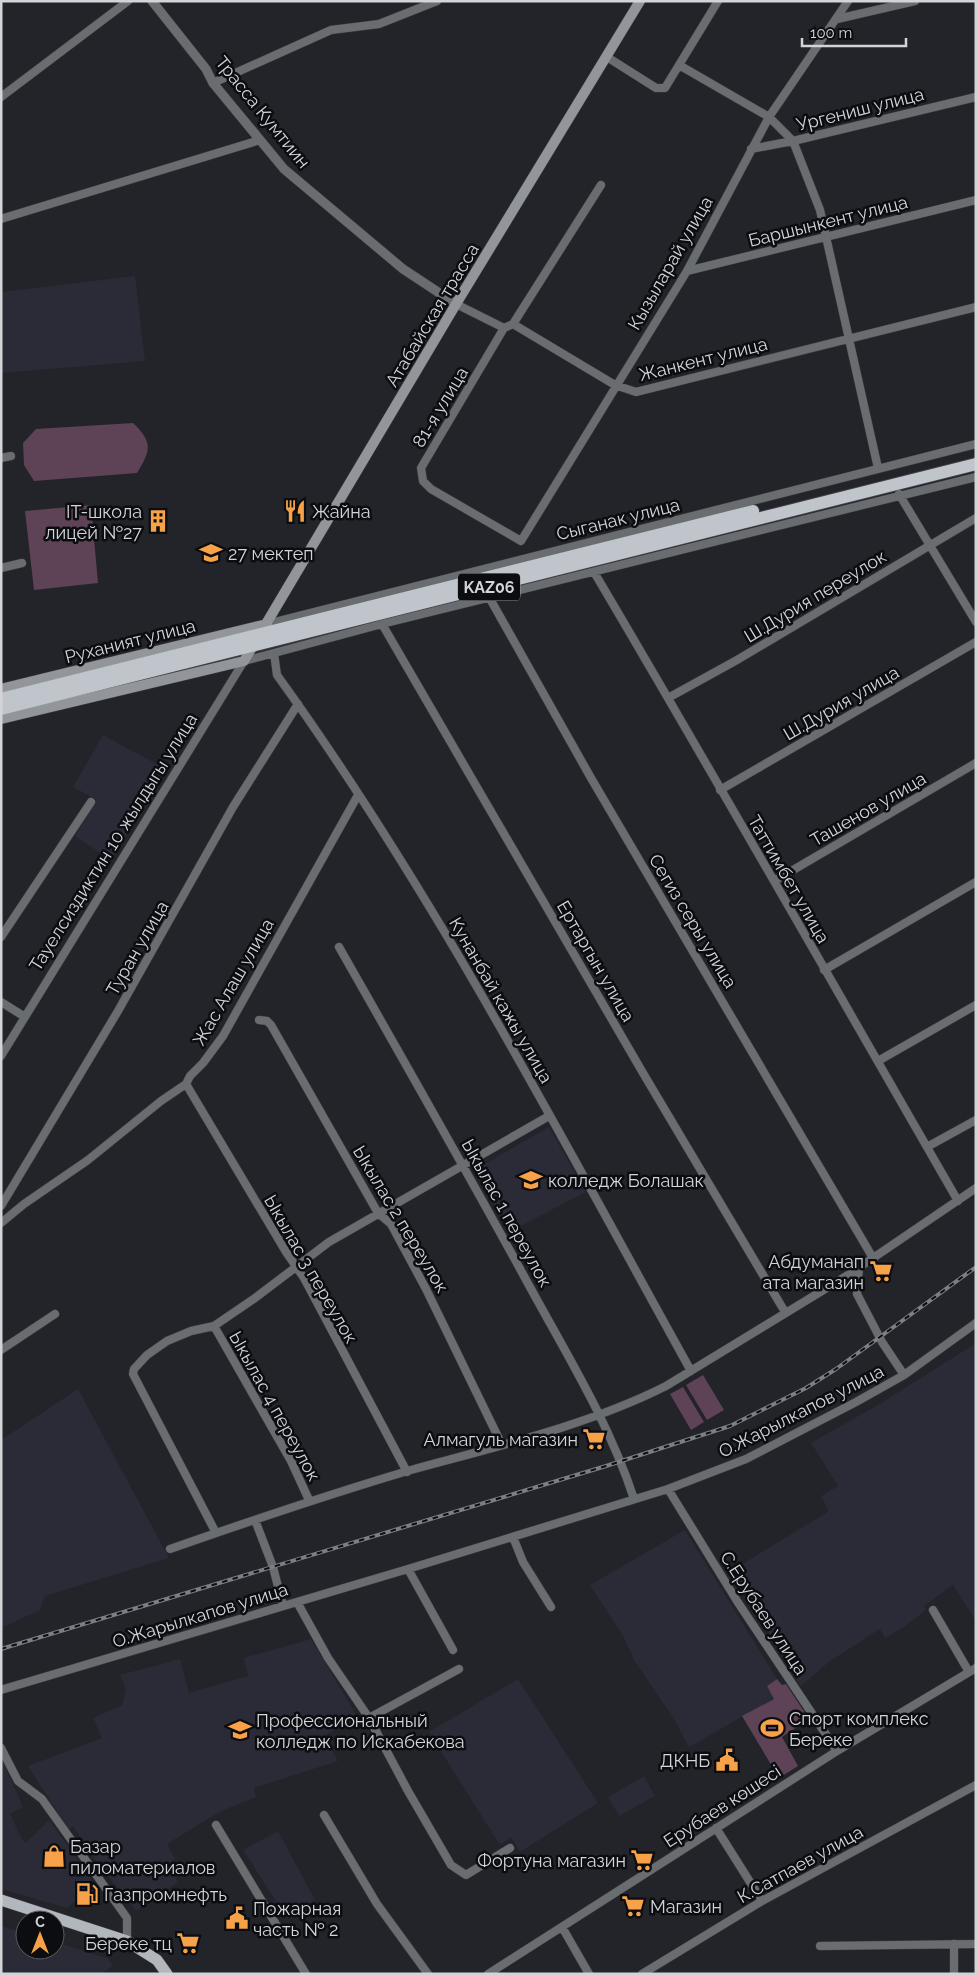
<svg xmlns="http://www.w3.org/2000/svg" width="977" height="1975" viewBox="0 0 977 1975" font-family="Raleway,sans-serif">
<rect width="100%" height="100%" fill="#23232a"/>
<path fill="#2a2b37" d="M135,276l10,85 -143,12 -1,-81z
M103,735l63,34 -55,91 -36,-24 22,-36 -24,-13z
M549,1127l37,65 -77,40 -33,-63z
M976,1343v278l-23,-36 -29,21 2,4 -21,16 -20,12 -5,-9 -50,32 -29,25 -70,-115 98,-60 -8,-15 17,-10 -27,-43 72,-41z
M78,1389l91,169 -124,38 -5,14 -39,18v-188z
M685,1530l92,149 -10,7 8,12 -86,49 -15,-28 -40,-59 -11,-24 -33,-51z
M311,1639l46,77 -33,20 14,25 -84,27 2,9 -35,14 -54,33 8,15 -8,6 11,17 -42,29 -41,-51 -22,-34 -4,4 -41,-64 74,-28 -9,-20 29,-13 4,-15 -6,-15 60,-16 9,34 59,-17 -4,-18z
M518,1679l80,124 -78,49 -9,-15 -11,8 -71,-113z
M1,1756l22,51 -13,7 12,25 4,4 23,-23 41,56 4,19 -16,4 -11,9 -66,-19z
M644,1776l11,20 -36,20 -11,-19z
M278,1831l37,69 -28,18 -44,-68z
M1,1926l24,7v17h30v-8l52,16 6,8 -12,8h-100z"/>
<path fill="#5e4255" d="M133,423c20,19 18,27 4,50l-103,8 -10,-16 -1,-22 13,-14z
M91,505l7,78 -64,7 -9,-79z
M703,1375l21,35 -17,10 -21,-35z
M683,1387l21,35 -13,8 -21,-36z
M777,1679l5,6 4,-1 23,35 -27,18 16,29 -19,12 -37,-62 32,-17 -7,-13z"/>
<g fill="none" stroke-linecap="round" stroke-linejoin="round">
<defs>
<path id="minor" d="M837,19l78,-18
M607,57l49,31h9l53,-87
M679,65l90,52 24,24 27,69 58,258
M213,83l118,-53 48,-6 58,-23
M1,97l127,-96
M751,149l42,-8 183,-44
M1,219l259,-79
M687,271l289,-71
M456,304l48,24 9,-4 102,61 21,7 340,-85
M513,324l88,-139
M504,328l-83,140 2,13 8,8 90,52 166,-270 82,-154 79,-116
M1,458l10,-2
M899,494l77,128
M1,568l21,-5
M594,572c123,208 243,419 364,629
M489,597l102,181 282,480
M267,624l709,-180
M382,624l261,449 142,239
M274,653l3,22c158,219 283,460 414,696
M668,698l69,-38 239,-142
M720,790l256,-148
M776,880l200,-117
M1,937l90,-135
M339,947c65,114 130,228 192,342 38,69 79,136 103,210
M824,970l152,-88
M1,1002l24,15
M259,1020l8,1 4,4 107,188 13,11 35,65 76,156
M1,1056l243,-395 138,-37 594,-147
M878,1061l98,-56
M186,1084l100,168 18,26 103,194
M927,1147l49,-27
M1,1206l117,-195 115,-204 65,-103
M1,1223l23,-19 64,-44 73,-59 25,-17 4,-8 13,-13 20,-27 135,-241
M859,1268l-2,26 25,48 22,33
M214,1326l77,135 18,39
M1,1350l54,-36
M668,1489l69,112 100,150
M255,1520l18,47 10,39
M216,1533l-83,-159 1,-5 13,-14 20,-14 24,-10 23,-5 41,-28 74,-56 220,-126
M513,1537l10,25 28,45
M170,1549c80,-28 160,-55 241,-79 84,-23 178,-45 255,-84l182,-111 128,-87
M408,1569l45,81
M297,1602l31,56 41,60 39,73 43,74 15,10 44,-27
M933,1610l36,62
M1,1690l407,-121 260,-80 78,-30 110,-57 48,-27 72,-52
M369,1718l90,-49
M1,1748l17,33 24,18 85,119v23
M324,1815l53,89 51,70
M216,1825l90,149
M716,1828l46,73
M562,1927l27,47
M820,1946l156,-2
M488,1974l349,-223 139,-83
M642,1974l120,-73 214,-116
M954,1974v-30"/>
<path id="tertiary" d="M152,1l54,68 7,14 71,86 119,100 53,35"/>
<path id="secondary" d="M1,689l266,-65
M1,719l243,-58 212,-357 184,-303"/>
<path id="primary" d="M1,1900l126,41 30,19 10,14"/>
<path id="trunk" d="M1,699l752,-188
M1,709l975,-245"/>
</defs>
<use href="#minor" stroke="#3f3f46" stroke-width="9"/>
<use href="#tertiary" stroke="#3f3f46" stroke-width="10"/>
<use href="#secondary" stroke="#3f3f46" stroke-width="11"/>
<use href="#primary" stroke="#3f3f46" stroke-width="12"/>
<use href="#trunk" stroke="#3f3f46" stroke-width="14"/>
<use href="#minor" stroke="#6a6d70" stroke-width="8"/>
<use href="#tertiary" stroke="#6a6d70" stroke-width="9"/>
<use href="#secondary" stroke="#92969b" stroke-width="10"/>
<use href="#primary" stroke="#b2b6bd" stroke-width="11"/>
<use href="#trunk" stroke="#c0c5cc" stroke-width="12"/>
<defs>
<path id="rail" d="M1,1649l605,-183 124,-40 76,-38 30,-19 140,-102"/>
</defs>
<use href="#rail" stroke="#7d7e83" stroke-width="4"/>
<use href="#rail" stroke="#0c0d10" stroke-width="2" stroke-dasharray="5.5" stroke-linecap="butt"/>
</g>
<defs>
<symbol id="restaurant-bare" viewBox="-9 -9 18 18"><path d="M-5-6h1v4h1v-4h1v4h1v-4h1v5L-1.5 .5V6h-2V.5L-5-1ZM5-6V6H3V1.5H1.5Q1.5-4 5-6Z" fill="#f7a148" stroke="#0c0d10" stroke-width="2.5" paint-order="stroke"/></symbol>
<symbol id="building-bare" viewBox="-9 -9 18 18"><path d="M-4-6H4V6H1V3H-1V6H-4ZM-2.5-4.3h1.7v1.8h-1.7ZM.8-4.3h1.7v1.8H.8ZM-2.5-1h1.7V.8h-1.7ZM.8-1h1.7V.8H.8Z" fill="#f7a148" stroke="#0c0d10" stroke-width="2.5" paint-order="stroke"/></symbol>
<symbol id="school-bare" viewBox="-9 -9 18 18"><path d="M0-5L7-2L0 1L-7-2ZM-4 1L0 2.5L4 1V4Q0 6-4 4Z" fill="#f7a148" stroke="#0c0d10" stroke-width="2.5" paint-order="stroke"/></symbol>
<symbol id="university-bare" viewBox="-9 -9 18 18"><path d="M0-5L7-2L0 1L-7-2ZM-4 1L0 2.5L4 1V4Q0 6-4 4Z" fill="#f7a148" stroke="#0c0d10" stroke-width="2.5" paint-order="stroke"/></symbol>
<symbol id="supermarket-bare" viewBox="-9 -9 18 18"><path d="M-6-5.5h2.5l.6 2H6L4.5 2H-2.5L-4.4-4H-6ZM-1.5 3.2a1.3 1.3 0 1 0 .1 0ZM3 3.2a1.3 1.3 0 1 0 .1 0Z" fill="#f7a148" stroke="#0c0d10" stroke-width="2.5" paint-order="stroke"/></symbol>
<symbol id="stadium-bare" viewBox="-9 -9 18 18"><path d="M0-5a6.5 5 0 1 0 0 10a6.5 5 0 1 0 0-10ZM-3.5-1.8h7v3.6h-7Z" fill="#f7a148" stroke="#0c0d10" stroke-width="2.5" paint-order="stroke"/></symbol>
<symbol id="civic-bare" viewBox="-9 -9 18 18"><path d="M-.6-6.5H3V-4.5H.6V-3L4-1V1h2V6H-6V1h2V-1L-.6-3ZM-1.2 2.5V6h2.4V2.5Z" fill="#f7a148" stroke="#0c0d10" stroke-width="2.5" paint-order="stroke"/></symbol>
<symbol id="shop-bare" viewBox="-9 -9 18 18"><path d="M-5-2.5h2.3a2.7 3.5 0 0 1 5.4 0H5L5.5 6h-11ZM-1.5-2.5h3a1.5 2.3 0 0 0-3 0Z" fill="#f7a148" stroke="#0c0d10" stroke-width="2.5" paint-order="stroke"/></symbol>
<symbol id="fuel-bare" viewBox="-9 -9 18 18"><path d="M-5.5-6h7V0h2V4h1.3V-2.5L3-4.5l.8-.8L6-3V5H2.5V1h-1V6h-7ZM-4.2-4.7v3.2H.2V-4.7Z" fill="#f7a148" stroke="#0c0d10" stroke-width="2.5" paint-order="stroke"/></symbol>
</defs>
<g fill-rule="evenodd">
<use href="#restaurant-bare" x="279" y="495" width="32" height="32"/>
<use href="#building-bare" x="142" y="505" width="32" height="32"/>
<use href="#school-bare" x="195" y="537" width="32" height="32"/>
<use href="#university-bare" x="515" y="1164" width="32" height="32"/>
<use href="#supermarket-bare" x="865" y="1255" width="32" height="32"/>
<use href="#supermarket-bare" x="578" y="1423" width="32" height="32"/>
<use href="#stadium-bare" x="756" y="1712" width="32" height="32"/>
<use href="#university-bare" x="224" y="1714" width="32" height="32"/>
<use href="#civic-bare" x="711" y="1744" width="32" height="32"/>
<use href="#shop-bare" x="38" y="1840" width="32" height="32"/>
<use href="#supermarket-bare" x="626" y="1844" width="32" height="32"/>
<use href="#fuel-bare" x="71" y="1878" width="32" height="32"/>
<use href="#supermarket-bare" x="617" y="1890" width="32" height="32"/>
<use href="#civic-bare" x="221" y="1902" width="32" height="32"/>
<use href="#supermarket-bare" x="172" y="1927" width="32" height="32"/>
</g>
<g text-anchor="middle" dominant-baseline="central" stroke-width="5" stroke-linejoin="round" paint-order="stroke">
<rect fill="#0c0d10" stroke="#97989c" stroke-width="1" x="458" y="573.5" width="62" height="27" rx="4"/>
<g font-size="16" font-weight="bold" fill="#d3d4d8">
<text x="489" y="587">KАZ06</text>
</g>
<g font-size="18" fill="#d3d4d8" stroke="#0c0d10">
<text transform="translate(860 109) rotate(-14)">Ургениш улица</text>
<text transform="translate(263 112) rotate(51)">Трасса Кумтиин</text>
<text transform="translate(828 221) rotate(-14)">Баршынкент улица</text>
<text transform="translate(670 263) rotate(-60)">Кызыларай улица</text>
<text transform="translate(432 315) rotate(-59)">Атабайская трасса</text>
<text transform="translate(703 359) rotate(-14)">Жанкент улица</text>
<text transform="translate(440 407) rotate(-59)">81-я улица</text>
<text transform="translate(618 519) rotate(-14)">Сыганак улица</text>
<text transform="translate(815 596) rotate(-31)">Ш.Дурия переулок</text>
<text transform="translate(130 641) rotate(-14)">Руханият улица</text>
<text transform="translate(841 703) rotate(-30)">Ш.Дурия улица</text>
<text transform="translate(868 809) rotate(-30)">Ташенов улица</text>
<text transform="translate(113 842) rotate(-58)">Тауелсиздиктин 10 жылдыгы улица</text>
<text transform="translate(789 879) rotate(60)">Таттимбет улица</text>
<text transform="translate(693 921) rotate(59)">Сегиз серы улица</text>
<text transform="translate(137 948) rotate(-60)">Туран улица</text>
<text transform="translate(596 961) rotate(60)">Ертаргын улица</text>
<text transform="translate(233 982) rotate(-60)">Жас Алаш улица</text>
<text transform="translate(501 1000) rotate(60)">Кунанбай кажы улица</text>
<text transform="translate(507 1213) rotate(61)">Ыкылас 1 переулок</text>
<text transform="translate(401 1219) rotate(59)">Ыкылас 2 переулок</text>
<text transform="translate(311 1269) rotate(60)">Ыкылас 3 переулок</text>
<text transform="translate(275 1406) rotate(61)">Ыкылас 4 переулок</text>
<text transform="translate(801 1411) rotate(-27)">О.Жарылкапов улица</text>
<text transform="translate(764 1613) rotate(57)">С.Ерубаев улица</text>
<text transform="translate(200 1615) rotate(-17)">О.Жарылкапов улица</text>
<text transform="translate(722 1806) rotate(-33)">Ерубаев көшесі</text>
<text transform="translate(800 1864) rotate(-29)">К.Сатпаев улица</text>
</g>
<g font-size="18" fill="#d3d4d8" stroke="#0c0d10" text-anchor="start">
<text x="142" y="511" text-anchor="end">IT-школа<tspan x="142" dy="21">лицей №27</tspan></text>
<text x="312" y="511">Жайна</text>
<text x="228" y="553">27 мектеп</text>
<text x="548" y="1180">колледж Болашак</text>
<text x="864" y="1261" text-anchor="end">Абдуманап<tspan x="864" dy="21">ата магазин</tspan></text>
<text x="578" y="1439" text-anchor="end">Алмагуль магазин</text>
<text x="789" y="1718">Спорт комплекс<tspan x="789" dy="21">Береке</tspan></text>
<text x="256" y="1720">Профессиональный<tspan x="256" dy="21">колледж по Искабекова</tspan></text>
<text x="710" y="1760" text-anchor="end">ДКНБ</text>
<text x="70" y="1846">Базар<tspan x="70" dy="21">пиломатериалов</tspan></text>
<text x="626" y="1860" text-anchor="end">Фортуна магазин</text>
<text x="104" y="1894">Газпромнефть</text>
<text x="650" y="1906">Магазин</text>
<text x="253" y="1908">Пожарная<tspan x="253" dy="21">часть № 2</tspan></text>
<text x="172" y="1943" text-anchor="end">Береке тц</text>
</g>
</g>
<rect width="977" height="1975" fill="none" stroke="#d3d4d8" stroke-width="5"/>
<g transform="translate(40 1935)"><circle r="24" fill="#0c0d10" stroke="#5c5d60"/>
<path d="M0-4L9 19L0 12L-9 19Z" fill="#f7a148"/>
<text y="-8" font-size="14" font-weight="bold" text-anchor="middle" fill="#d3d4d8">С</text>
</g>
<path d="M802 38v8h104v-8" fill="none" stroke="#d3d4d8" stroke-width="2.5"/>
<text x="810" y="38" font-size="15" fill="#d3d4d8" stroke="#0c0d10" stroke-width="4" paint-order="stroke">100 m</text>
</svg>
